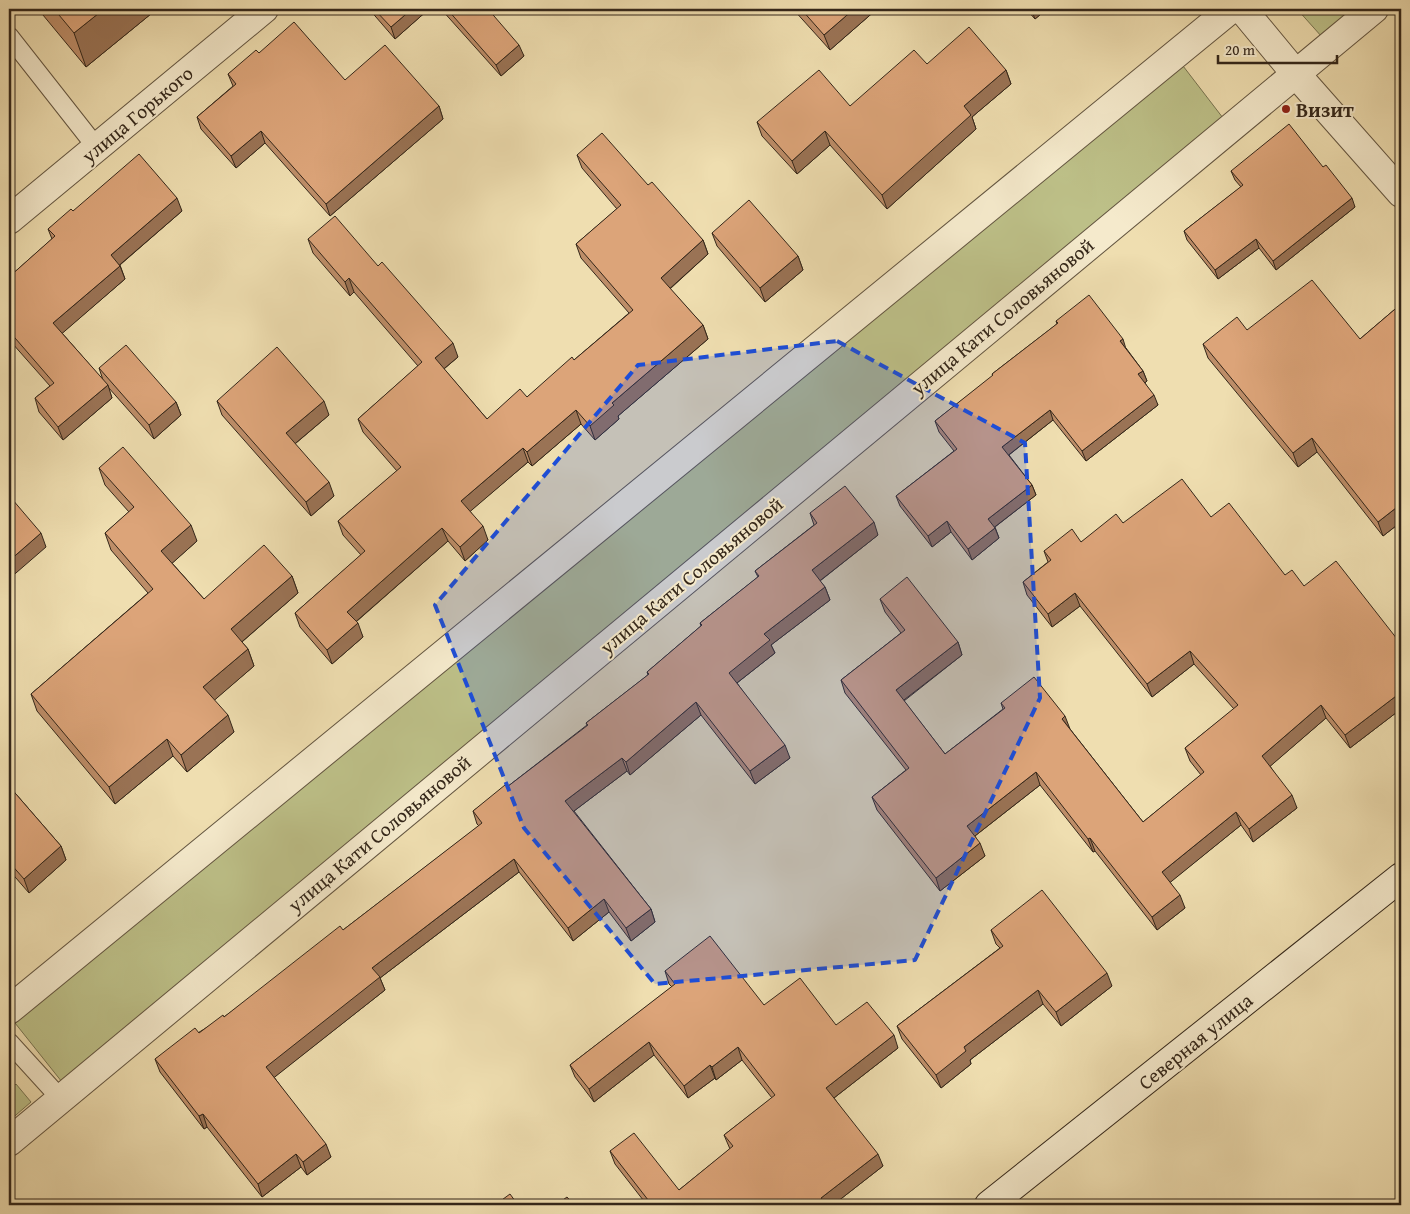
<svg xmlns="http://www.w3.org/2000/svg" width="1410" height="1214" viewBox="0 0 1410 1214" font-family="'Gentium Book Plus',serif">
<rect width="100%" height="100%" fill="#efdeb0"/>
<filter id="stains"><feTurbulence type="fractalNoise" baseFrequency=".004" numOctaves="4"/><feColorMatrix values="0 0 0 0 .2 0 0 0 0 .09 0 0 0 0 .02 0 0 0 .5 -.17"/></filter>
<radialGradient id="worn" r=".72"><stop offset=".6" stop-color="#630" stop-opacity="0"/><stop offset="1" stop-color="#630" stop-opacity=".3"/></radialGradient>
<path fill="#bdc088" stroke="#787451" d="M1297,9h59l-34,28z
M1180,62l43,56 -1161,964 -47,-59z
M16,1084l15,18 -22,19v-30z"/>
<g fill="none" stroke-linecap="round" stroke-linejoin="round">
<defs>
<path id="lane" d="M9,36l88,112
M9,1042l51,56"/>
<path id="street" d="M1242,9l53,64 106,120
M9,220l255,-211
M9,1010l1222,-1001
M9,1142l1365,-1133"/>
<path id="secondary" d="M989,1205l412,-328"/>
</defs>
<use href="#lane" stroke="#635540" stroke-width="20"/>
<use href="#street" stroke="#635540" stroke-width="30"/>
<use href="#secondary" stroke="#34271a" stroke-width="30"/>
<use href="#lane" stroke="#f5eacc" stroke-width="18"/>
<use href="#street" stroke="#f5eacc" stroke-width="28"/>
<use href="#secondary" stroke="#f5eacc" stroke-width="28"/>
</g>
<path fill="#bd8d68" stroke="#34271a" d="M38,9h119l-71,58z
M369,9h60l-34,30z
M441,9h47l36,47 -23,20z
M793,9h84l-47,41z
M1026,9h21l-12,10z
M259,53l86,27 94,26 4,13 -113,97 -65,-73 -29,25 -35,-39 -4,-12 36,-31 -5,-12z
M927,64l79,6 5,14 -39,33 4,12 -89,80 -57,-64 -33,29 -35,-38 -5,-14 93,-16z
M577,155l71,30 55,55 5,14 -38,35 33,36 5,14 -90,77 1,3 -24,21 -14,-16 -49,42 -4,-4 -58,49 18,29 -23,21 -17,-20 -92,81 7,15 -31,27 -32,-37 -5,-14 66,-58 -18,-20 -5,-14 59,-50 -34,-39 -5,-13 60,-53 -64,-74 -4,4 -37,-43 -5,-14 150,118 -14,12 43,50 40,-22 47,-37 55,-47 -48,-55 -5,-14 41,-35 -35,-41z
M1323,167l32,40 -79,63 -17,-22 -41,31 -31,-39 -3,-9 57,-44 -6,-7 -4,-9z
M73,211h109l-62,54 5,14 -63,54 41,47 -4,-12 77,34 5,13 -27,24 -46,-52 4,11 -49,42 -24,-28 -4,-14 15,-12 -38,-43 -3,3v-69l43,-38 -4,-10z
M712,233l86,23 5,14 -38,32 -48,-56z
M1401,304v218l-18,14 -66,-84 -19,15 -90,-109 -5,-14 44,-14 113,9z
M1056,321l70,27 17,23 4,10 -2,2 13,22 -72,56 -33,-41 -44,35 23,30 4,10 -41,32 4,11 -27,22 -21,-28 -19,15 -32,-41 -4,-10 58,-45 -15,-19 -4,-11 58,-45 -1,-2 65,-50z
M217,401l112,14 -34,29 39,52 -23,20 -89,-101z
M99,468l98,73 -25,22 32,36 88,-23 6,17 -56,49 6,7 6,17 -40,34 20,32 -47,40 -14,-16 -58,48 -78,-93 -6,-17 117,-101 -37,-43 -6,-17 24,-21 -24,-27z
M810,513l68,22 -58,46 5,6 5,13 -59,45 4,8 -38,30 53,75 -35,26 -54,-69 -71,60 -3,-4 -53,40 77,98 4,13 -24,19 -22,-29 -36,29 -54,-69 -139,106 5,12 -111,87 57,80 -24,18 -6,-8 -39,30 -55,-70 -3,2 -44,-57 -5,-13 69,-42 119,-87 136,-104 -2,-2 -4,-13 34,-24 80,-62 -1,-2 62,-48 -1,-3 54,-46 -1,-3 58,-46 -3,-6 59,-46z
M1211,517l74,58 116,69v65l-51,39 -24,-30 -56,48 27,42 -44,34 -12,-17 -71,57 15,26 -28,22 -62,-79 -2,1 -53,-67 -65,51 10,20 -45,35 -63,-81 -5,-13 34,-27 -61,-77 -4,-13 60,-47 -16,-21 -5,-13 78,43 4,13 -58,46 41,53 58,-45 -2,-6 69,26 73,93 58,-47 -11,-14 -5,-13 49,-39 -40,-45 -42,33 -72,-91 -28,21 -25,-32 -4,-13 25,-20 -4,-11 37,-9 42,-19z
M9,786l52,60 5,14 -37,33 -20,-23z
M991,930l121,56 -51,40 -18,-22 -73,56 1,4 -30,24 -39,-49 -5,-13 103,-78 -4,-4z
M665,971l99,34 72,20 62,23 -64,50 49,68 -50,39h-186l-32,-41 -5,-13 69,39 51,-41 -6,-14 48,-37 -30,-38 -26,20 -1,-2 -27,20 -34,-43 -60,47 -19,-25 -5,-12 102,-78 -3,-3z"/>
<path fill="#9a7355" stroke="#34271a" d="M104,9h53l-71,58 -12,-34z
M412,9h17l-34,30 -4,-12z
M854,9h23l-47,41 -6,-15z
M1031,9h16l-12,10z
M1111,9h8l-6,5z
M519,45l5,11 -23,20 -5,-11z
M1006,70l5,14 -39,33 4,12 -89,80 -5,-14 82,-89z
M439,106l4,13 -113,97 -4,-12z
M261,131l4,12 -29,25 -5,-12z
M825,131l5,14 -33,29 -5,-13z
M177,198l5,13 -66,57 -5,-13z
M1352,198l3,9 -79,63 -3,-9z
M1256,239l3,9 -41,31 -3,-9z
M703,240l5,14 -42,38 -5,-14z
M798,256l5,14 -38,32 -5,-14z
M120,266l5,13 -67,58 -5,-14z
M349,278l5,14 -4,4 -5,-14z
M703,325l5,14 -90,77 1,3 -24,21 -5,-14 22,-23z
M9,334l3,9 -3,3z
M1123,339l3,10 -6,-8z
M453,343l5,14 -18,15 -5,-14z
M1143,371l4,10 -5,4 -4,-11z
M108,385l4,13 -49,42 -5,-13z
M1154,395l4,10 -72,56 -4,-10z
M324,401l5,14 -38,32 -5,-14z
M176,402l5,13 -27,24 -5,-14z
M576,410l5,14 -49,42 -5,-14z
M1050,410l3,10 -47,37 -4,-10z
M1312,438l5,14 -19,15 -5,-14z
M523,448l5,14 -62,53 -5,-14z
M329,482l5,14 -23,20 -5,-14z
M1032,485l4,10 -44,34 -4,-10z
M1401,504v18l-18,14 -5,-14z
M947,521l4,11 -19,15 -4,-11z
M874,522l4,13 -61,48 -5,-13z
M191,525l6,16 -29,26 -7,-16z
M483,526l5,14 -23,21 -5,-14z
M442,528l6,13 -96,84 -5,-13z
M995,528l4,10 -27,22 -4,-11z
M41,533l5,14 -37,32v-18z
M292,576l6,17 -61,53 -6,-17z
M825,587l5,13 -59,45 4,8 -42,33 -4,-13 35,-39z
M1075,593l5,13 -28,21 -4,-13z
M358,623l5,14 -31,27 -5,-14z
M958,642l4,13 -62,48 -4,-13z
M248,649l6,17 -44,38 -7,-17z
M1190,651l4,13 -42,33 -5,-13z
M1400,693l1,2v14l-51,39 -5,-13z
M696,702l5,13 -71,60 -4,-13z
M1321,705l5,13 -59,51 -5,-13z
M228,715l6,17 -47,40 -6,-17z
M1065,716l5,13 -8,-10z
M167,739l6,17 -58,48 -6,-17z
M785,745l5,13 -35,26 -5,-13z
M622,758l5,13 -57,43 -5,-13z
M1036,772l4,13 -69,54 -4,-13z
M1292,795l5,13 -44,34 -4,-13z
M1236,812l5,13 -74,60 -5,-13z
M1090,838l5,13 -2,1 -5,-13z
M980,843l5,13 -45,35 -4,-13z
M61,846l5,14 -37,33 -5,-14z
M514,859l5,13 -139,106 5,12 -114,90 -5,-13 106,-99z
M1180,895l5,13 -28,22 -5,-13z
M604,899l5,13 -36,29 -5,-13z
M651,909l4,13 -24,19 -5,-13z
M1107,973l5,13 -51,40 -5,-14z
M1038,990l5,14 -73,56 1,4 -30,24 -5,-13 28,-28z
M894,1035l4,13 -68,53 -4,-13z
M649,1042l5,13 -60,47 -5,-13z
M738,1047l4,13 -26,20 -4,-13z
M710,1065l5,13 -27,20 -4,-12z
M203,1114l4,13 -3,2 -5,-13z
M326,1144l5,13 -24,18 -4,-13z
M296,1154l5,13 -39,30 -4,-13z
M878,1154l5,12 -50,39h-16l4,-7z"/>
<path fill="#dca479" stroke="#34271a" d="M54,9h50l-30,24z
M374,9h38l-21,18z
M447,9h41l31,36 -23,20z
M801,9h53l-30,26z
M294,22l51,58 40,-35 54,61 -113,98 -65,-73 -30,25 -34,-39 39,-33 -8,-10 28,-24 3,3z
M969,27l37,43 -42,36 7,9 -89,80 -57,-64 -33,30 -35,-39 62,-52 31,36 64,-56 13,14z
M1289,124l34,43 3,-2 26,33 -79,63 -17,-22 -41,31 -31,-39 59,-46 -12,-14z
M602,133l46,52 4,-3 51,58 -42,38 42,47 -91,78 2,2 -24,21 -14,-16 -49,42 -4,-4 -62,53 22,25 -23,21 -18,-19 -95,84 11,11 -31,27 -32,-37 70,-62 -27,-30 63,-54 -43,-48 64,-57 -73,-84 -4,4 -37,-43 27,-23 43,50 4,-4 71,81 -18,15 52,61 33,-30 7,8 45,-40 2,3 59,-50 -57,-66 45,-39 -44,-50z
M139,154l38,44 -66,57 9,11 -67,57 55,62 -50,42 -23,-29 19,-15 -45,-52v-54l46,-41 -7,-7 23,-20 2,2z
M749,200l49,56 -38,32 -48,-55z
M1312,280l48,59 41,-35v200l-23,18 -66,-84 -19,15 -90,-109 34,-27 10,13z
M1089,295l34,44 -3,2 23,30 -5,3 16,21 -72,56 -32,-41 -48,37 30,38 -44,34 7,9 -27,21 -21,-28 -19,15 -32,-40 61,-47 -22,-28 58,-46 -1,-1 66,-51 -2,-2z
M126,345l50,57 -27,23 -50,-57z
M277,347l47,54 -38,32 43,49 -23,20 -89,-101z
M123,447l68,78 -30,26 43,48 60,-54 28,31 -61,53 17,20 -45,38 25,28 -47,40 -14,-16 -58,48 -78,-93 122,-105 -48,-56 29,-26 -35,-39z
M1182,479l29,38 18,-14 56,72 7,-5 12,16 32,-25 65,83v50l-1,-1 -55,42 -24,-30 -59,51 30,39 -43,34 -13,-17 -74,60 18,23 -28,22 -62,-79 -2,1 -52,-67 -69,54 13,17 -44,35 -64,-81 37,-29 -68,-88 64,-50 -25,-31 27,-22 51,65 -62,48 49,64 60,-46 -4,-5 33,-26 31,39 -3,3 81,103 61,-50 -19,-24 53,-43 -48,-54 -43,33 -72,-91 -27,21 -25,-32 28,-22 -7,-9 28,-22 9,13 35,-28 7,9z
M845,486l29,36 -62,48 13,17 -61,47 6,6 -41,33 56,72 -35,26 -54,-69 -70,60 -4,-4 -57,43 86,108 -25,19 -22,-29 -36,29 -54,-69 -142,109 8,9 -114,90 60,77 -23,18 -7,-8 -38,30 -55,-70 -4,2 -44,-57 40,-31 4,5 24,-18 1,2 116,-91 3,4 139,-107 -9,-12 32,-26 2,2 81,-62 -2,-2 63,-49 -2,-2 55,-47 -2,-2 59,-47 -4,-5 62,-48 -7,-10z
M12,499l29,34 -32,28v-59z
M9,786l52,60 -37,33 -15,-17z
M1042,890l65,83 -51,39 -18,-22 -74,57 2,4 -30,24 -39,-49 106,-80 -12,-16z
M710,936l54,69 36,-27 36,47 31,-23 27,33 -68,53 52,66 -57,44 2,3 -6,4h-165l-42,-54 24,-18 45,57 54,-44 -9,-11 51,-40 -37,-48 -26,20 -2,-2 -26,21 -35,-44 -60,47 -19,-24 105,-81 -10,-13z
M510,1194l8,11h-23z
M567,1197l7,8h-18z"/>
<path fill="#1d4ed8" fill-opacity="0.2" stroke="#1d4ed8" stroke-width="4" stroke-dasharray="10 6" stroke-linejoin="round" d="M837,341l188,102 15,255 -125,262 -260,24 -131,-156 -89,-223 203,-240z"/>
<circle fill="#8f2418" stroke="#f5eacc" stroke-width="2" cx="1286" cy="109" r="5"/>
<g text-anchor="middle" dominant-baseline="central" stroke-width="4" stroke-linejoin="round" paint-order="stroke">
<g font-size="20" font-weight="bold" fill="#34271a" stroke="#f5eacc" text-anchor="start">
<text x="1296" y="109">Визит</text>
</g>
<g font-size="20" fill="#34271a" stroke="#f5eacc">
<text transform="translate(137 114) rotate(-40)">улица Горького</text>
<text transform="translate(1002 316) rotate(-40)">улица Кати Соловьяновой</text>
<text transform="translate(691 575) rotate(-40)">улица Кати Соловьяновой</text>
<text transform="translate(379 833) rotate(-40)">улица Кати Соловьяновой</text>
<text transform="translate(1195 1041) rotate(-39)">Северная улица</text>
</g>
</g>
<rect width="1410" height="1214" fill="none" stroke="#efdeb0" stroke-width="30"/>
<rect x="10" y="10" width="1390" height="1194" fill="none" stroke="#34271a" stroke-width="2.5"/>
<rect x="15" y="15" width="1380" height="1184" fill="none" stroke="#34271a"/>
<path d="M1218 55v8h119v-8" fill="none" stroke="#34271a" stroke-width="2.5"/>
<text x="1225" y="55" font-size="15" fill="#34271a" stroke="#f5eacc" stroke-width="4" paint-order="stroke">20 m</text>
<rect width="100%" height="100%" filter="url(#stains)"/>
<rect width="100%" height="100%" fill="url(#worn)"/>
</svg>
